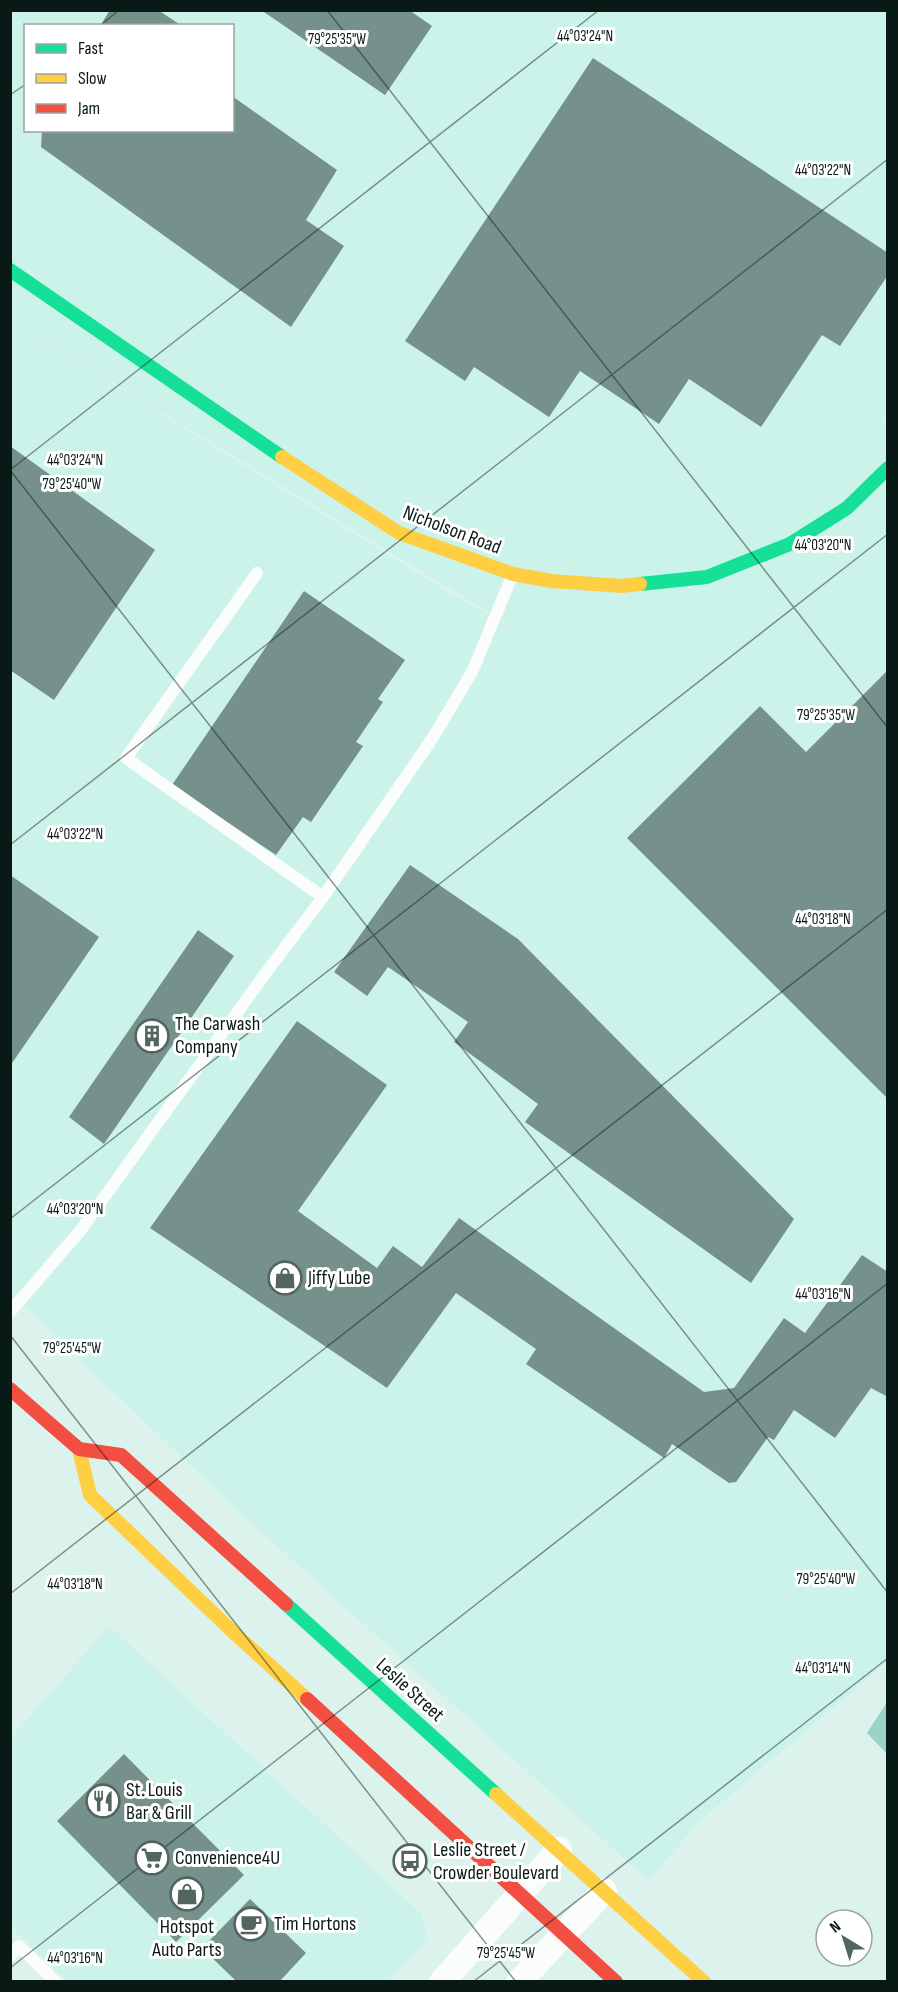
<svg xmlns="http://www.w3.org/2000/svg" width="898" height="1992" viewBox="0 0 898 1992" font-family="'Sofia Sans Condensed',sans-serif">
<rect width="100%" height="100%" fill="#dcf3ed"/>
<path fill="#ccf3e9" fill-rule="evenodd" d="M11,11h876l1,403 -7,5 7,7 -1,1236 -187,159 -52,59 -398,-358 -239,-228zM26,26h206v104h-206zM33,334h1l493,302 -79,-44z
M109,1626l313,288 6,25 -40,42 -320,1 -57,-55v-189z"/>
<path fill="#9ad4c6" d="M887,1702v52l-20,-21z"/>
<path fill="#76918c" d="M110,10h48l24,16h-82z
M261,10h148l23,16 -47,69z
M593,58l295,195v22l-48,71 -18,-11 -61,92 -72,-48 -30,45 -79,-53 -31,46 -75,-50 -9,14 -60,-40z
M232,96l105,74 -31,50 38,26 -53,81 -250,-180 1,-17h190z
M10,446l145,104 -101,150 -44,-30z
M304,591l101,69 -27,39 5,3 -27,40 7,4 -52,76 -8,-5 -27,38 -104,-70z
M888,670v429l-261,-261 133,-132 46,46z
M410,865l108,74 276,280 -43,64 -226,-161 13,-18 -84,-62 14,-20 -80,-55 -21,29 -33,-24z
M10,875l89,62 -89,129z
M198,930l36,26 -130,188 -35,-27z
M297,1021l90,64 -89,126 79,57 16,-22 29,21 37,-49 245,174 30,-4 50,-70 21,15 57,-78 26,17v125l-17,-9 -36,50 -41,-28 -20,30 -6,-3 -32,45 -7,1 -57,-39 -8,14 -138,-94 10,-15 -80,-56 -69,95 -237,-160z
M124,1754l120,121 -68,67 -119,-121z
M250,1899l56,54 -27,29h-42l-35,-34z"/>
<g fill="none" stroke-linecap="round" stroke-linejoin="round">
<path stroke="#fafdfc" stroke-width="12" d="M257,573l-131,185 197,139
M10,1312l70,-81 182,-253 61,-81 109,-158 40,-67 41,-98
M10,1956l9,-10 37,36"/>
<path stroke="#fafdfc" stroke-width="26" d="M442,1982l117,-132
M519,1982l85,-91"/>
<path stroke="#16e098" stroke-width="14" d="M10,270l272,187
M640,584l67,-7 83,-33 57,-36 41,-40
M286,1604l210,190"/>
<path stroke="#ffcf43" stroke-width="14" d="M282,457l117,76 114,41 38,7 71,5 18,-2
M79,1449l11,46 143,137 74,67
M496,1794l208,188"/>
<path stroke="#f24e42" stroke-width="14" d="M10,1389l69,60 42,6 165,149
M307,1699l309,283"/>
</g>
<path fill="none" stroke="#091915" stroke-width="1.5" stroke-opacity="0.45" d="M327,10l561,718M100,26l19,-16M10,95l16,-11M10,470l878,1123M10,470l589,-460M10,845l878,-686M10,1219l878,-685M10,1335l506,647M10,1594l878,-685M10,1968l878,-685M473,1982l415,-324"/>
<defs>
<symbol id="building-ring" viewBox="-11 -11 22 22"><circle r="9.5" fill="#fff" stroke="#536561" stroke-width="1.5"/><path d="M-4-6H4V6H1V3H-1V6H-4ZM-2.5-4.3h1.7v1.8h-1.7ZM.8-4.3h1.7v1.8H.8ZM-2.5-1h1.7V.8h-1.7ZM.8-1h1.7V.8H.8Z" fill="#536561"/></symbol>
<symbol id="shop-ring" viewBox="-11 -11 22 22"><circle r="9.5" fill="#fff" stroke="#536561" stroke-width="1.5"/><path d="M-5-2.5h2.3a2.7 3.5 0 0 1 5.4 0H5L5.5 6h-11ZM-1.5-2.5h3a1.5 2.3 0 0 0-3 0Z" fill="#536561"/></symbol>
<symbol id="restaurant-ring" viewBox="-11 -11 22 22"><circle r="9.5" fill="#fff" stroke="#536561" stroke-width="1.5"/><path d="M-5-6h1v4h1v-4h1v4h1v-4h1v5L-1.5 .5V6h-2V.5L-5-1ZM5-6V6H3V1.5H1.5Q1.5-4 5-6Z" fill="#536561"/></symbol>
<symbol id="supermarket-ring" viewBox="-11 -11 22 22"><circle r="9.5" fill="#fff" stroke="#536561" stroke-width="1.5"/><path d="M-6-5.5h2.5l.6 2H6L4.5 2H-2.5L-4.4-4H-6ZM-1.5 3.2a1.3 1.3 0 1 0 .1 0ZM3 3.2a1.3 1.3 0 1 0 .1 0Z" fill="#536561"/></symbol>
<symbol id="bus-ring" viewBox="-11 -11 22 22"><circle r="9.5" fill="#fff" stroke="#536561" stroke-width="1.5"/><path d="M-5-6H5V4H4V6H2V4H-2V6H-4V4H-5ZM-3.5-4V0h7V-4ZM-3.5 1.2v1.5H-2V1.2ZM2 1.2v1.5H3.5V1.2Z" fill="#536561"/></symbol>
<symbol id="cafe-ring" viewBox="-11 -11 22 22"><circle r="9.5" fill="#fff" stroke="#536561" stroke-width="1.5"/><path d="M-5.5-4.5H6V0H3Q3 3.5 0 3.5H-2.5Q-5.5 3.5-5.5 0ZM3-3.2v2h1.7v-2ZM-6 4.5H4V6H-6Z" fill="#536561"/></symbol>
</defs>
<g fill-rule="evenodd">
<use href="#building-ring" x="133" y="1017" width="38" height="38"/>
<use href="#shop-ring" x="266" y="1259" width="38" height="38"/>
<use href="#restaurant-ring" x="84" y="1782" width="38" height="38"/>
<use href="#supermarket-ring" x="133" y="1839" width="38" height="38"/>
<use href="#bus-ring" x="391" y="1842" width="38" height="38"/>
<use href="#shop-ring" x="168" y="1875" width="38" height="38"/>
<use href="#cafe-ring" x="232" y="1905" width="38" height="38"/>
</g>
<g text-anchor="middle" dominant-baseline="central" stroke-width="6" stroke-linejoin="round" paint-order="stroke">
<g font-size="20" fill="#091915" stroke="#fff">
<text transform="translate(452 530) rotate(21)">Nicholson Road</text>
<text transform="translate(410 1690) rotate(42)">Leslie Street</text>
</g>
<g font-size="20" fill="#091915" stroke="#fff" text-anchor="start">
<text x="175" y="1024">The Carwash<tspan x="175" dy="23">Company</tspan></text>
<text x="308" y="1278">Jiffy Lube</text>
<text x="126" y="1790">St. Louis<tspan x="126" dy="23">Bar &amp; Grill</tspan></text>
<text x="433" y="1850">Leslie Street /<tspan x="433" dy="23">Crowder Boulevard</tspan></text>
<text x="175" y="1858">Convenience4U</text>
<text x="274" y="1924">Tim Hortons</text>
<text x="187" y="1927" text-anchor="middle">Hotspot<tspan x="187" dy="23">Auto Parts</tspan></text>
</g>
</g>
<g font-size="15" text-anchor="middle" fill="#091915" stroke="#fff" stroke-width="6" stroke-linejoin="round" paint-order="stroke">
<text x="585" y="41">44°03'24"N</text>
<text x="337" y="44">79°25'35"W</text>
<text x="823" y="175">44°03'22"N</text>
<text x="75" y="465">44°03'24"N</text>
<text x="72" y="489">79°25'40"W</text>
<text x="823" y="550">44°03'20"N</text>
<text x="826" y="720">79°25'35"W</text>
<text x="75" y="839">44°03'22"N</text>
<text x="823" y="924">44°03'18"N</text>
<text x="75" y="1214">44°03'20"N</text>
<text x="823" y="1299">44°03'16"N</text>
<text x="72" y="1353">79°25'45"W</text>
<text x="826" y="1584">79°25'40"W</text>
<text x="75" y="1589">44°03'18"N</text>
<text x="823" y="1673">44°03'14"N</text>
<text x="506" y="1958">79°25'45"W</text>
<text x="75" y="1963">44°03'16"N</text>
</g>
<rect width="898" height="1992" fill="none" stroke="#091915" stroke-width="24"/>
<rect x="24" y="24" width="210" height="108" fill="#ffffff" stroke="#9da3a1" stroke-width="1.5"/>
<rect x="36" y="44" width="30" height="9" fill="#16e098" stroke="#9da3a1" stroke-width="1.5"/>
<text x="78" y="54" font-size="18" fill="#091915">Fast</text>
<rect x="36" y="74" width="30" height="9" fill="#ffcf43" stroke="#9da3a1" stroke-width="1.5"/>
<text x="78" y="84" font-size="18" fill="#091915">Slow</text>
<rect x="36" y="104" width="30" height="9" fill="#f24e42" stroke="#9da3a1" stroke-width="1.5"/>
<text x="78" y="114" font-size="18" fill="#091915">Jam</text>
<g transform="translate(844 1938) rotate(322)"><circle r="28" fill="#ffffff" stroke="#9da3a1" stroke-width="1.5"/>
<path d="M0-4.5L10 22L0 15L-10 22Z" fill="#536561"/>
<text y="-9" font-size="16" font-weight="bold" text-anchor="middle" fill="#091915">N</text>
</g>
</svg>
